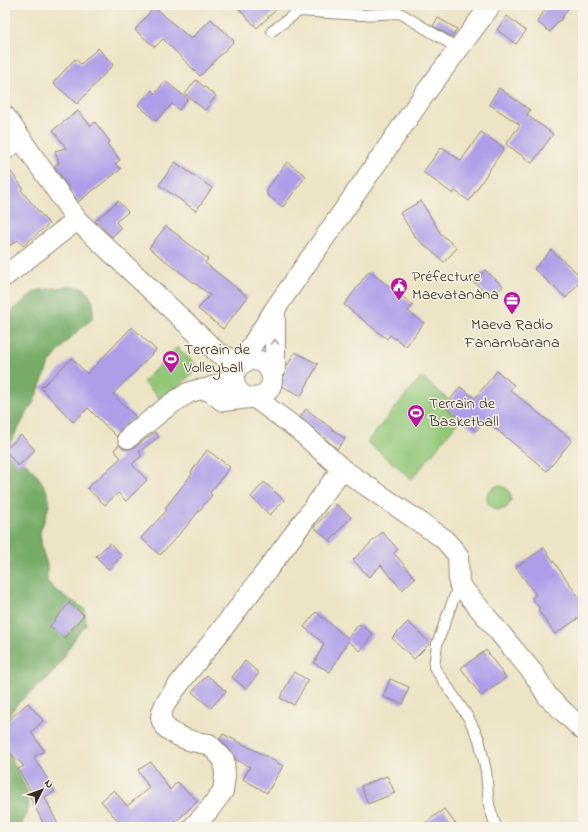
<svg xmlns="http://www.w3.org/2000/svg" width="588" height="832" viewBox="0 0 588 832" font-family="'Indie Flower',sans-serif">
<rect width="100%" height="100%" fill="#f7f3e8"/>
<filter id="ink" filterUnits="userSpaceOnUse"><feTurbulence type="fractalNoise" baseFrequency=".025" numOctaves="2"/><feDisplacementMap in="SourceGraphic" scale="8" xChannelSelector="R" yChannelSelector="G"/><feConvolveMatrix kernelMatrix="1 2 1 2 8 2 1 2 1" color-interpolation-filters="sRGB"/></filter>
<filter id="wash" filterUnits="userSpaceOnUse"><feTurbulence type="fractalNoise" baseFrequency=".012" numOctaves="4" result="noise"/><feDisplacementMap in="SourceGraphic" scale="16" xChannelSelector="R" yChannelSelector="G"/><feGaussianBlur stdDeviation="0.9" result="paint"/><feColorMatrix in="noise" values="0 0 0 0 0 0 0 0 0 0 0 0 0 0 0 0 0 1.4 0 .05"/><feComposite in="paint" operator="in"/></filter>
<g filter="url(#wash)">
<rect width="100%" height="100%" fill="#ece4c5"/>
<path fill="#93c778" stroke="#67784b" d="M177,347l21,20 -34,36 -21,-21z
M421,377l44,36 -53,66 -45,-37z
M487 498a12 12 0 1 1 24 0a12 12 0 1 1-24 0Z"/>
<path fill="#76ac68" stroke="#586b43" d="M68,286l16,2 9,13v17l-24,21 -11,13 -9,12 -15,37 -24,42 1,16 15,4 11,12 9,14 4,14 -10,30 2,16 5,16v16l11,11 27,17 1,16 -10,11 -16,27 -10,13 -33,28 -12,17v-395l7,-15 23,-20z
M5,746l22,44 2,16 -8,21h-16z"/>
<g id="blocks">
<path fill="#ae9ee9" d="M235,5h46l-24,23z
M548,5h22l-10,16 -1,-1 -9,12 -13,-10z
M154,7l37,32 20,-20 23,22 -34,35 -37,-37 -8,8 -20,-17z
M507,16l19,15 -10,13 -19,-14z
M438,18l19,11 -5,8 -19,-11z
M98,48l15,17 -36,39 -24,-21 22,-24 6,5z
M196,80l20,16 -11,14 -20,-16z
M165,81l23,18 -9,11 -7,-6 -16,17 -18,-16 14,-15 3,4z
M499,88l31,22 -3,5 26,19 -21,29 -26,-19 14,-19 -31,-21z
M78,111l13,15 4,-4 15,20 -3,2 13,16 -5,4 6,5 -43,33 -24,-36 5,-3 -4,-12 11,-3 -13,-18z
M481,132l23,16 -35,53 -14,-10 -2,3 -30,-22 19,-25 19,14z
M175,162l37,26 -16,23 -37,-26z
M287,162l19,14 -23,31 -16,-12v-6z
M5,164l18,24 -2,2 28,34 -26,22 -5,-6 -13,9z
M118,201l10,11 -12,10 5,6 -9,9 -17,-16z
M421,201l20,33 16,14 -13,14 -29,-25 -15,-24z
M166,226l42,33 -3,4 43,34 -25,32 -25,-20 12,-14 -61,-47z
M551,250l32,28 -17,20 -32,-29z
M485,270l18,16 -11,12 -18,-16z
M369,271l44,34 -5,6 16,12 -18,23 -16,-11 -3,4 -43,-34z
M132,327l24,23 -43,44 23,23 -15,12 -4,8 -29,-29 -15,14 -32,-34 31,-30 15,16z
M295,352l23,12 -17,32 -23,-12 7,-9 1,-7z
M497,371l17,14 -4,5 62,50 -25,31 -62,-51 -9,11 -31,-24 15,-20 15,11z
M306,409l39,30 -8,10 -37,-32z
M155,432l4,5 -20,15 3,4 -10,8 15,16 -21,21 -8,-8 -13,12 -18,-17 34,-30 -7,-8 5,-5 5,4h5l6,-2z
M21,435l14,15 -17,16 -13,-16z
M207,450l23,17 -20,26 2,2 -26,32 -26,28 -19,-17 26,-28 -2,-2 27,-34 -1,-2z
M264,482l20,18 -14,15 -19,-18z
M336,504l15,13 -21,24 -16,-14z
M382,532l16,17 -4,4 21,25 -13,12 -21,-25 -12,12 -16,-17z
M110,543l12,13 -14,13 -12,-13z
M544,548l39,55v12l-28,19 -17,-24 2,-1 -8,-11 4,-3 -20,-28z
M69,603l15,12 -20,23 -14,-12z
M316,612l32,26 11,-14 14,10 -13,17 -12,-10 -18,31 -16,-9 10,-19 -20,-17z
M408,622l22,21 -16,16 -22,-21z
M486,650l20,28 -25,18 -20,-28z
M245,661l14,12 -13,16 -14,-12z
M294,672l14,8 -14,25 -14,-7z
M207,675l19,16 -15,17 -19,-16z
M390,679l19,8 -6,17 -20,-7z
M28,703l15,18 -12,11 13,19 -10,6 21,34 -10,6 14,30h-14l-16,-32 3,-2 -14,-24 6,-3 -19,-18v-25z
M223,734l39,20 21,12 -16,27 -24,-14 7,-12 -14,-7 -4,-8 -12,-13z
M151,762l19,28 7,-8 21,19 -28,26h-47l-22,-26 13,-11 13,16 22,-18 -11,-18z
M387,776l8,17 -27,11 -7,-18z
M444,809l14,18h-38z"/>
</g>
</g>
<g filter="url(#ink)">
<use href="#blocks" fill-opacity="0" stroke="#948772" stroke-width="1"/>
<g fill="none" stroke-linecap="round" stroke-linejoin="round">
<defs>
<path id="service" d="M272,31l27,-20 62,4 39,-2 59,36
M459,584l-22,60 -3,23 34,50 11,22 7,32 3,34 7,22"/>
<path id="minor" d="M5,116l72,104 141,133 23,11
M5,150l16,-12
M5,276l72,-56
M234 379a19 19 0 1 1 38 0a19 19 0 1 1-38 0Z
M245,362l4,-12 26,-41 149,-214 67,-90
M272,374l3,-5v-60
M207,389l16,12 26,-3
M255,398l45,33 42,38 101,69 15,17 1,29 75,90 14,23 35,33
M128,438l40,-32 20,-13 9,-3 10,-1 27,-11
M193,827l15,-16 15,-20 2,-15 -1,-16 -15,-16c-14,-1 -46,-9 -48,-27 -1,-12 28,-45 36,-56 50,-62 97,-127 145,-192"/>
</defs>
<use href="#service" stroke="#948772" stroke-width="12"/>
<use href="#minor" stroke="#948772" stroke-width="22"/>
<use href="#service" stroke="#fff" stroke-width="10"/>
<use href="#minor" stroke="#fff" stroke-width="20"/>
</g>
<defs><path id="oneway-chevron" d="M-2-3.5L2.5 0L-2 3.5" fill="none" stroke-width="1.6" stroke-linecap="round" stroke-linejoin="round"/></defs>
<use stroke="#a79f9a" href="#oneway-chevron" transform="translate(275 342) rotate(-90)"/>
</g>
<defs>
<symbol id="civic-pin" viewBox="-11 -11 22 30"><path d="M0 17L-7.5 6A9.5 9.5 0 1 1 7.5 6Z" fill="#b5179e" stroke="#f7f3e8"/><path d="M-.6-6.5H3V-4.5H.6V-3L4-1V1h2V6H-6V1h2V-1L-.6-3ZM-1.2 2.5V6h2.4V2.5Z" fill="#fff"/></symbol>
<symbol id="office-pin" viewBox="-11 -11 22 30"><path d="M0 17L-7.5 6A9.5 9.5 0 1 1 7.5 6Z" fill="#b5179e" stroke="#f7f3e8"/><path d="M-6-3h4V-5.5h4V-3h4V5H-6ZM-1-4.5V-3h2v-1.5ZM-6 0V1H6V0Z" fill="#fff"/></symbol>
<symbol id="stadium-pin" viewBox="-11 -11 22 30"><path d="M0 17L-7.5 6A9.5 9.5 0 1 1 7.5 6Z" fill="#b5179e" stroke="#f7f3e8"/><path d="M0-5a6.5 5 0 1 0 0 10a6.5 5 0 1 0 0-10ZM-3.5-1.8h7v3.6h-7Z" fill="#fff"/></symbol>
</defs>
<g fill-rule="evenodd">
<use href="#civic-pin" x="389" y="276" width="20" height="27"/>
<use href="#office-pin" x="502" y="290" width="20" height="27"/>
<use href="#stadium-pin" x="161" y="349" width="20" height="27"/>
<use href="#stadium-pin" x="406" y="403" width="20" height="27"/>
</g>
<g text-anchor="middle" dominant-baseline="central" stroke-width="3" stroke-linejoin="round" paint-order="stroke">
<g font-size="16" fill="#3b2a1e" stroke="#f7f3e8" text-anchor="start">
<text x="412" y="277">Préfecture<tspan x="412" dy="18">Maevatanàna</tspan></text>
<text x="512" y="325" text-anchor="middle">Maeva Radio<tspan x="512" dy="18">Fanambarana</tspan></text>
<text x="184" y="350">Terrain de<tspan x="184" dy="18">Volleyball</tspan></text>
<text x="429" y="404">Terrain de<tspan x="429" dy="18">Basketball</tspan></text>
</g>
</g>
<rect width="588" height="832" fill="none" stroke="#f7f3e8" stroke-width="20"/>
<g transform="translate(42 790) rotate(48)" stroke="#f7f3e8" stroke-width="3" paint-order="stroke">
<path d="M0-3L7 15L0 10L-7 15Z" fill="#3b2a1e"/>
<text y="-6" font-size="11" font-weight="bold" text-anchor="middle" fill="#3b2a1e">N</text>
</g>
</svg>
